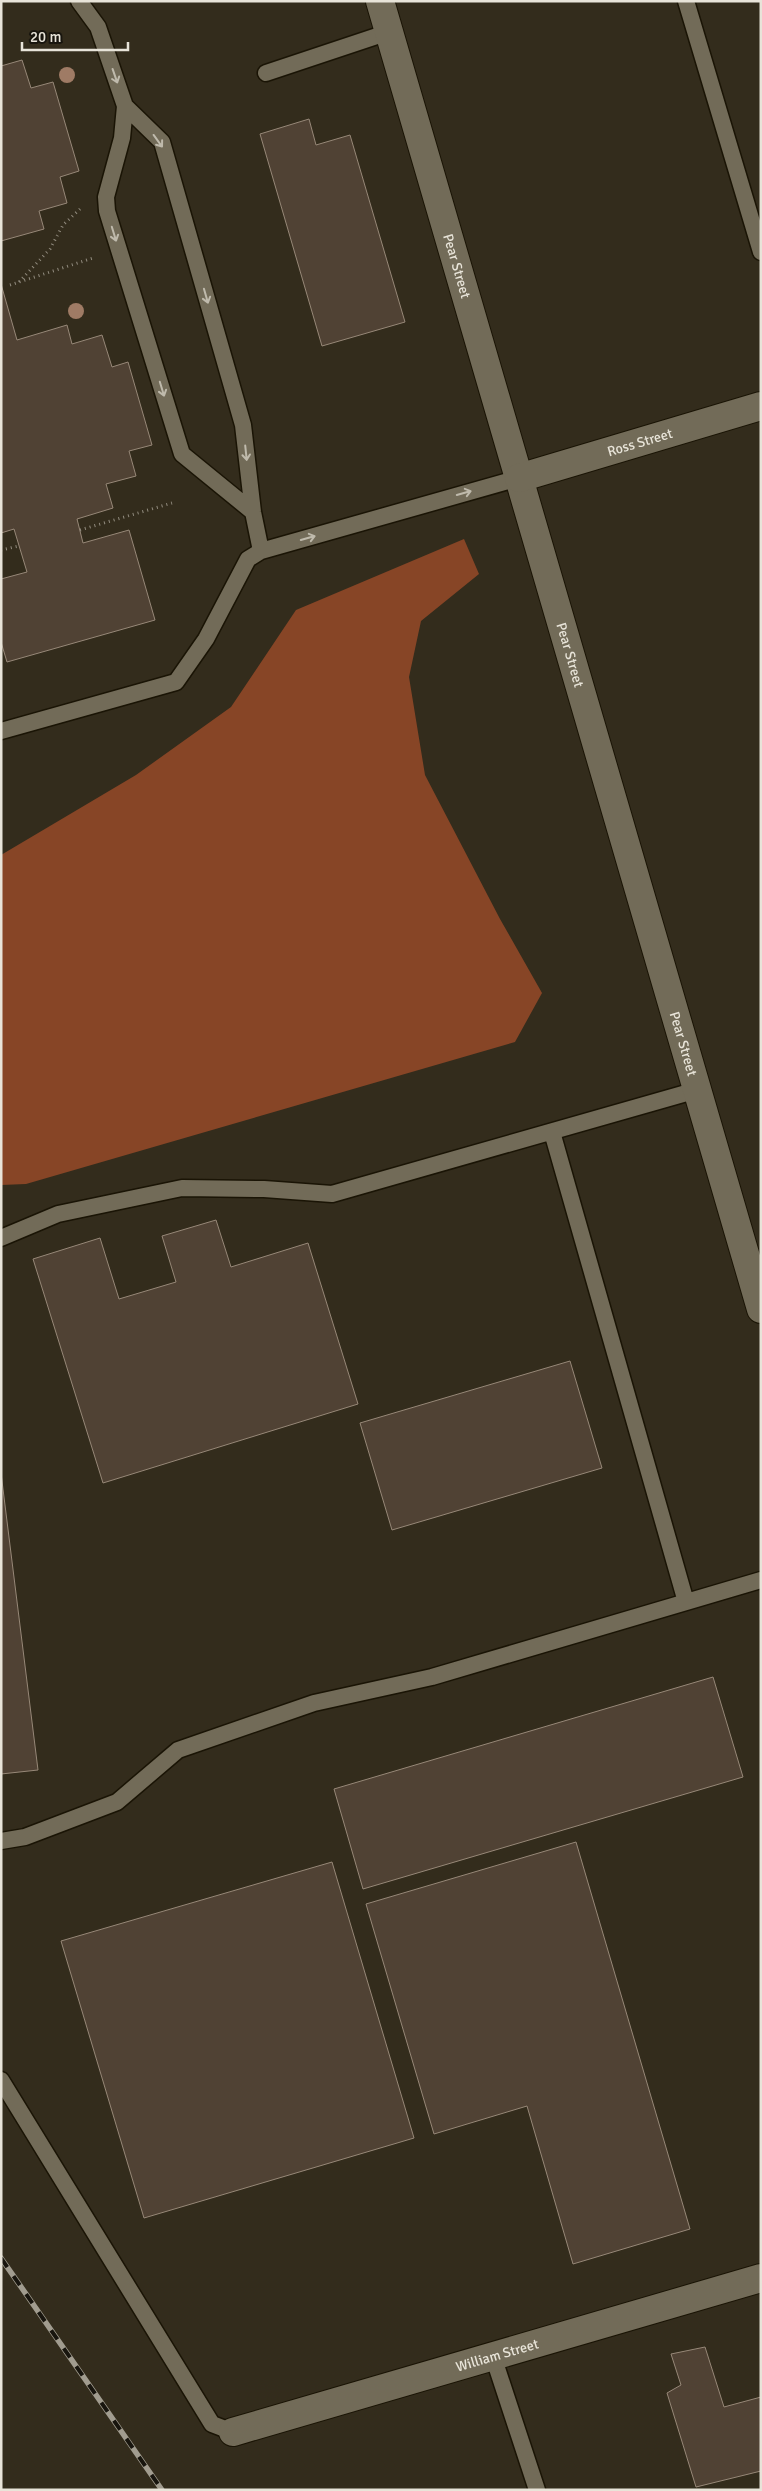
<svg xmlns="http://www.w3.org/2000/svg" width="762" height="2491" viewBox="0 0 762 2491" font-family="Signika,sans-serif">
<rect width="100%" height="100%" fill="#332c1c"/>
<path fill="#874526" d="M464,539l15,35 -58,47 -12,56 16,98 75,144 42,74 -27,49 -489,142 -25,1v-330l135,-80 95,-68 65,-97z"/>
<path fill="#504234" stroke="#978878" d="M22,60l9,28 22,-6 26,89 -19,6 7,26 -28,8 5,18 -43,12v-175z
M309,119l7,26 34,-10 55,187 -83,24 -62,-212z
M1,284l16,56 50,-15 5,19 30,-9 10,32 16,-5 24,83 -23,6 7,25 -30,8 7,24 -36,11 6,24 46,-13 26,90 -148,42 -6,-20v-63l26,-7 -13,-43 -13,4z
M216,1220l15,47 77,-24 50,161 -255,79 -70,-224 67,-21 19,61 57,-17 -14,-46z
M570,1361l32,107 -210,62 -32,-107z
M1,1473l37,297 -37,4z
M713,1677l30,100 -380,112 -29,-100z
M576,1842l114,387 -117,35 -46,-158 -93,28 -68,-230z
M332,1862l82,276 -270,80 -83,-277z
M705,2347l19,60 37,-10v74l-65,16 -29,-94 14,-8 -10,-31z"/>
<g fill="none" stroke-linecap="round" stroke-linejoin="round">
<defs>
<path id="service" d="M79,1l19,26 27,79 -3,32 -16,59 1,14 75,243 71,58
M686,1l75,251
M266,73l123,-41
M125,106l37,36 81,283 10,87 8,39
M1,731l175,-49 30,-43 42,-80 13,-8 258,-73
M552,1132l134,470
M1,1238l57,-24 124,-26 82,1 68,5 365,-104
M1,1841l24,-4 92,-35 61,-52 136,-47 118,-26 329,-97
M1,2080l211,344 21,8
M493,2356l44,134"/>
<g id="minor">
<path id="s1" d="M380,1l381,1308"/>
<path id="s2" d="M519,478l242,-72"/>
<path id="s3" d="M233,2432l528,-154"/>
</g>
</defs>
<use href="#service" stroke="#1a1405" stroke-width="19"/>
<use href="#minor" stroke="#1a1405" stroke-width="30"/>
<path stroke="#928c7f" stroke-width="3" stroke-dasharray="1 4" stroke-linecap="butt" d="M19,282l31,-33 13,-24 17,-16
M10,285l83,-27
M80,530l92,-27
M1,550l18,-4"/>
<use href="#service" stroke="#726b58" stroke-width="16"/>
<use href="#minor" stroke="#726b58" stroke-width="28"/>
<defs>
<path id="rail" d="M1,2258l161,232"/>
</defs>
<use href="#rail" stroke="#a19c8f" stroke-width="5.5"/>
<use href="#rail" stroke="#18150e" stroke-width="4" stroke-dasharray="11" stroke-linecap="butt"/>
</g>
<g fill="#9f7b65">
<circle cx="67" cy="75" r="8"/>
<circle cx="76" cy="311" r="8"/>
</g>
<defs><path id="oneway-shaft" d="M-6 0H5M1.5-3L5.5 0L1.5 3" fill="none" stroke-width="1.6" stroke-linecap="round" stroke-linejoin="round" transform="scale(1.25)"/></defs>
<g stroke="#bfbaac">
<use href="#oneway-shaft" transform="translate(115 76) rotate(71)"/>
<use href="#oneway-shaft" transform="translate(158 141) rotate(54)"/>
<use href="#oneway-shaft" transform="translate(114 234) rotate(73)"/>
<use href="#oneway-shaft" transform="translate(206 296) rotate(74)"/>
<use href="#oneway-shaft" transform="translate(162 389) rotate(73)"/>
<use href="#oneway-shaft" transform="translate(246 453) rotate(84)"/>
<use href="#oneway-shaft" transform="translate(464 493) rotate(-16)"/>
<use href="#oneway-shaft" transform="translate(308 538) rotate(-16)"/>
</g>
<g text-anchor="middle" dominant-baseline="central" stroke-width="4" stroke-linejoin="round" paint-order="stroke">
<g font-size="14" fill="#e8e4d9" stroke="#18150e">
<text stroke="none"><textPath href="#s1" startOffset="276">Pear Street</textPath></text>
<text stroke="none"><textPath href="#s2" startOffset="126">Ross Street</textPath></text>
<text stroke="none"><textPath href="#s1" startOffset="681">Pear Street</textPath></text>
<text stroke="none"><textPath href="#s1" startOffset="1086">Pear Street</textPath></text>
<text stroke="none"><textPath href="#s3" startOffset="275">William Street</textPath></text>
</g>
</g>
<rect width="762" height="2491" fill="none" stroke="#e8e4d9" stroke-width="5"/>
<path d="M22 42v8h106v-8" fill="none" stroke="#e8e4d9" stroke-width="2.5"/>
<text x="30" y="42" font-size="15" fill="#e8e4d9" stroke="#18150e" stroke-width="4" paint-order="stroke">20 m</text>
</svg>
